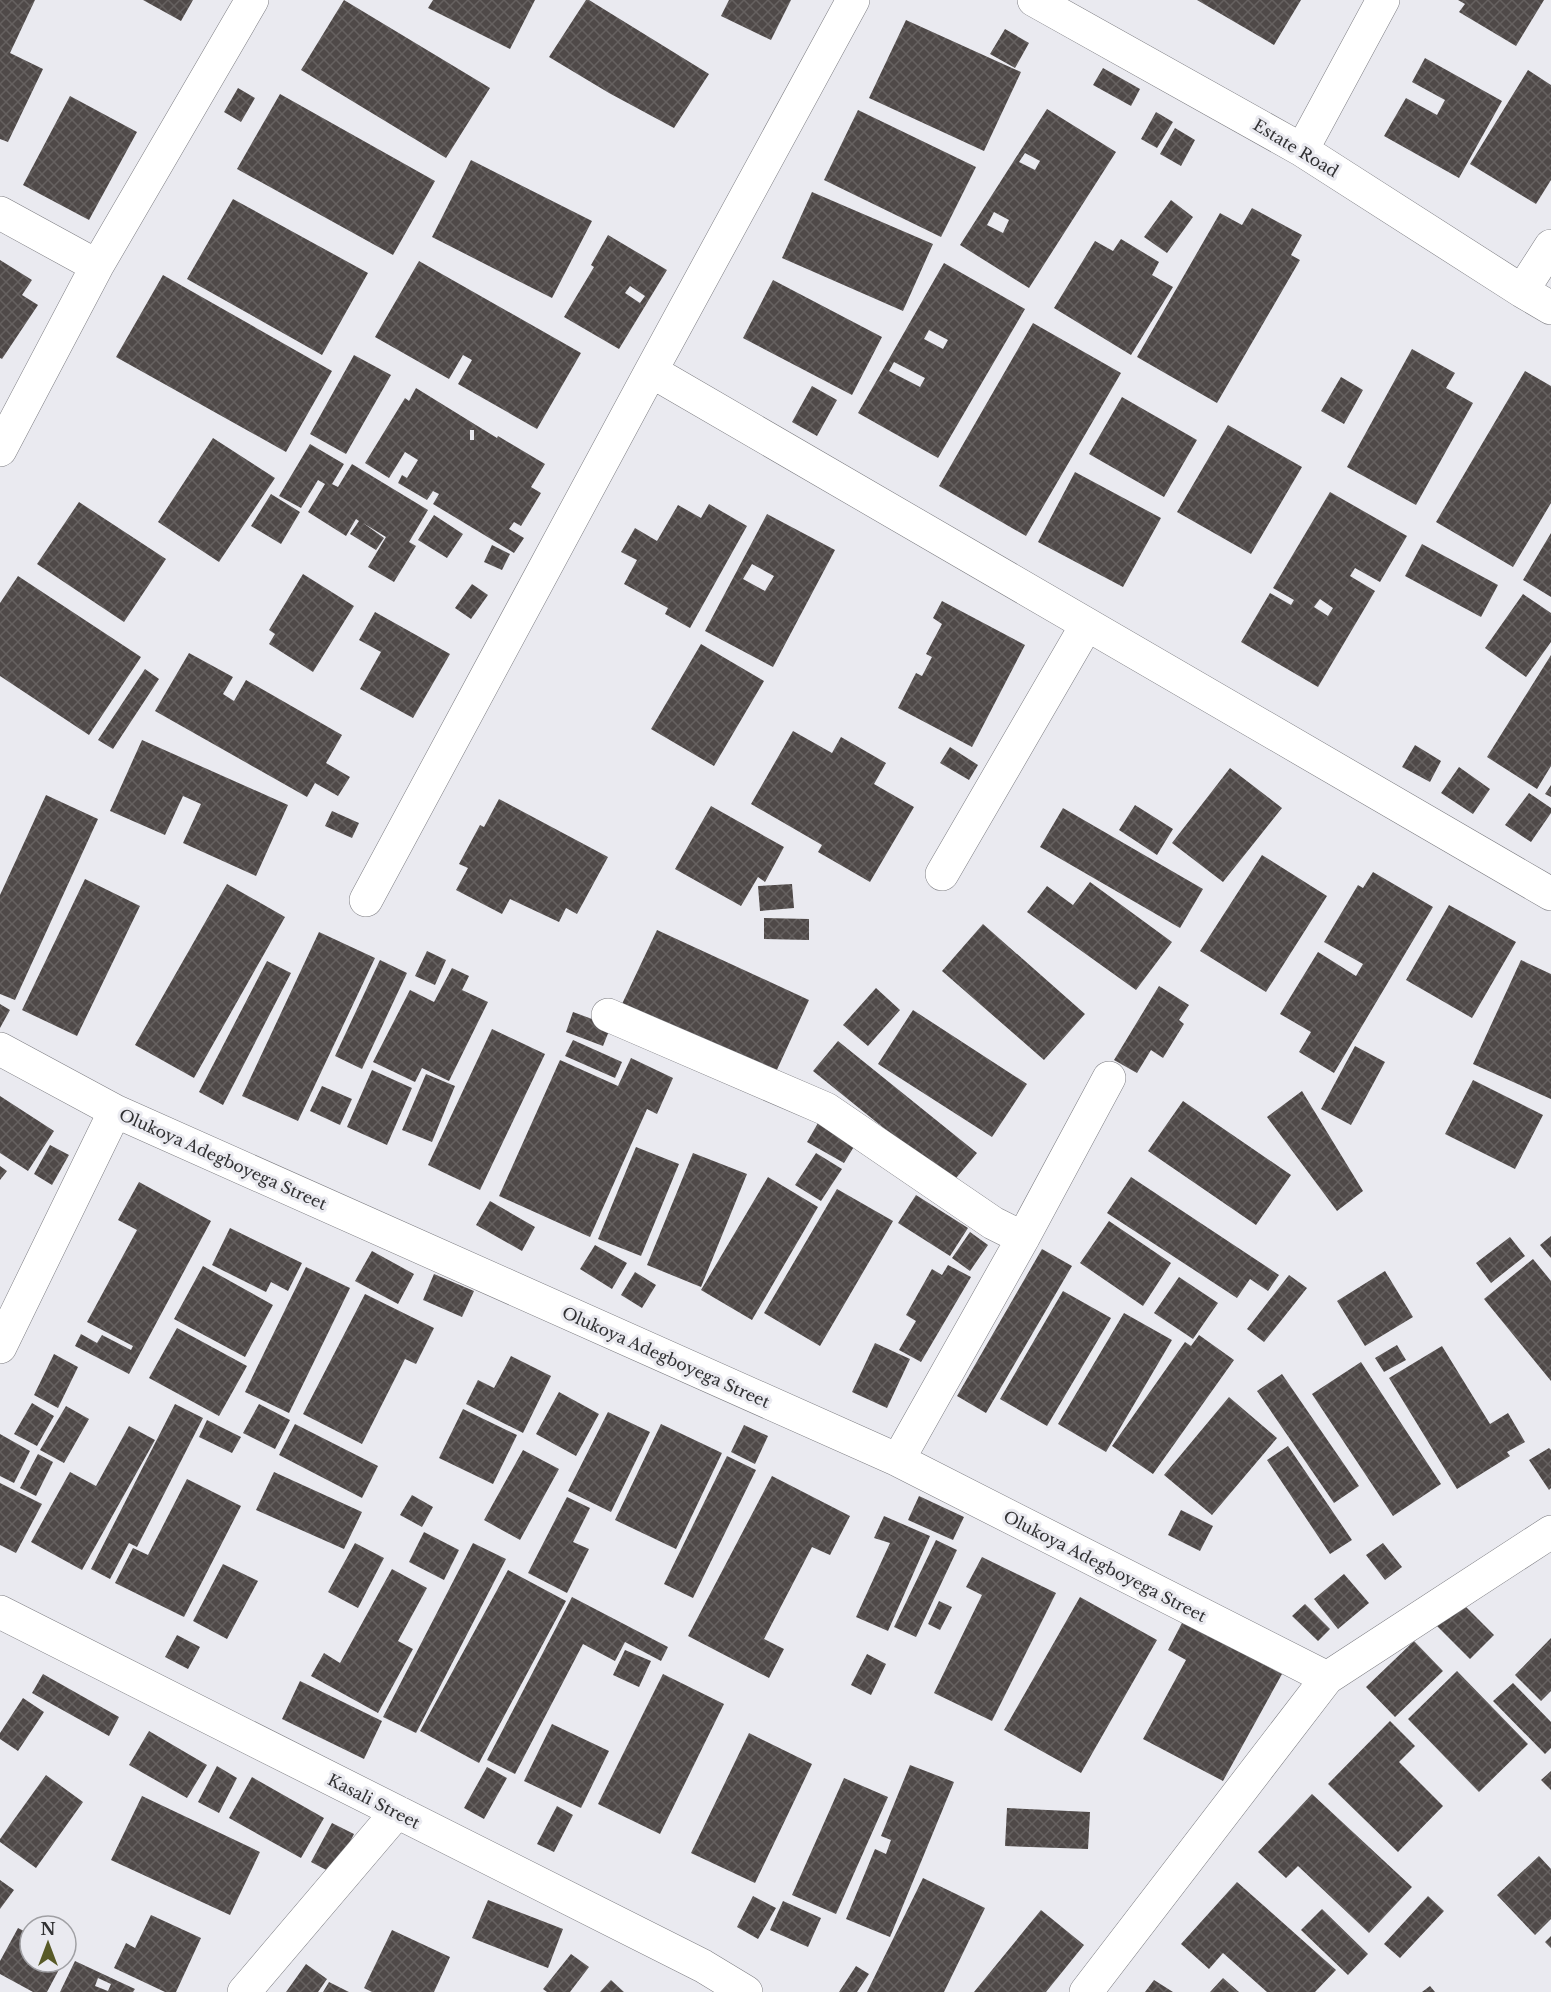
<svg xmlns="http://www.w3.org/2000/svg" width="1551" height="1992" viewBox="0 0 1551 1992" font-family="'Libre Baskerville',serif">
<defs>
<pattern id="building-cross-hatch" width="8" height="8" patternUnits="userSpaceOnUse" patternTransform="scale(1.5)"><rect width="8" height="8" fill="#4f4948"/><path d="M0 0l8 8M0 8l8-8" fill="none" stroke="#666160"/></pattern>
</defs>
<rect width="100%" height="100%" fill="#eaeaf0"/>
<path fill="url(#building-cross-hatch)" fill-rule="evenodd" d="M0,0h35l-25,53 33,16 -35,73 -8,-3z
M143,0h50l-12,21z
M344,0l146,88 -44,70 -145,-88z
M433,0h102l-25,49 -82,-41z
M586,0h3l120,74 -35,54 -65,-35 -60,-36z
M729,0h62l-20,40 -50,-24z
M1197,0h104l-27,45z
M1458,0h86l-28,46 -57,-34 6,-8z
M906,20l115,52 -37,79 -115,-53z
M1005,29l24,14 -14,25 -25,-14z
M1425,58l77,43 -43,77 -75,-42 22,-38 31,17 8,-15 -33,-18z
M1103,68l37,21 -9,17 -38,-21z
M1528,70l23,15v95l-15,24 -66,-40z
M238,88l17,10 -14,24 -17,-10z
M280,94l155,87 -42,74 -156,-86z
M70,96l67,36 -48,88 -66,-35z
M1047,109l69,43 -87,136 -69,-43zM1025,153l15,8 -5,9 -16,-8zM994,212l15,8 -6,13 -16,-8z
M858,110l118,57 -35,70 -117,-57z
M1156,112l17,10 -16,26 -16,-9z
M1175,128l20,12 -14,26 -21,-12z
M471,160l121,61 -40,77 -120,-61z
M812,192l121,52 -30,67 -121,-53z
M233,199l135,74 -46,82 -135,-76z
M1171,200l22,17 -26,36 -23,-16z
M1252,208l50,27 -11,20 9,5 -83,143 -80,-46 83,-144 22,12z
M608,235l59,35 -48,79 -55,-32 30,-50 -3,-2zM630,286l15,10 -5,7 -15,-10z
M1121,239l38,23 -7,13 21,12 -42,68 -77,-47 41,-67 18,10z
M0,260l32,20 -10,15 16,10 -36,54 -2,-1z
M419,261l162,92 -44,76 -79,-45 14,-24 -9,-5 -14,24 -74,-42z
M944,263l81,46 -87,149 -80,-45zM929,330l19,10 -5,9 -19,-10zM894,362l31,16 -5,9 -31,-16z
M163,275l169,96 -46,81 -170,-95z
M773,280l109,57 -30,58 -109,-57z
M1033,323l88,50 -95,163 -87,-50z
M1412,349l43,24 -9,15 27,15 -57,102 -69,-38z
M354,355l37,20 -45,79 -36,-20z
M1525,371l26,15v117l-38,64 -77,-45z
M1341,377l22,13 -19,34 -23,-13z
M812,386l25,14 -20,36 -25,-14z
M416,388l81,50 1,-2 47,28 -14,23 10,6 -20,33 -7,-4 -5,7 15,9 -10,15 -81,-49 6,-10 -6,-3 -6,9 -29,-17 4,-8 5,3 11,-18 -13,-8 -16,26 -24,-15 40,-65 4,3zM470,430h4v10h-4z
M1122,397l75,43 -33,57 -75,-43z
M1228,425l74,42 -51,87 -74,-42z
M213,438l62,40 -56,84 -61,-40z
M310,444l34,20 -12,20 6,3 14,-23 76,46 -19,32 7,4 -22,36 -26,-15 18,-30 -23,-14 21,15 -8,12 -26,-16 9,-13 -3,-2 -10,17 -38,-24 17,-28 -7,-4 -17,28 -22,-12z
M1075,472l86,46 -38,69 -85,-45z
M1330,492l77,44 -27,46 -25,-14 -5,8 25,15 -57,96 -77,-45 29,-49 21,12 3,-5 -21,-12zM1320,599l13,9 -5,8 -14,-9z
M271,494l29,18 -19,32 -30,-18z
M79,502l87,57 -42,63 -87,-58z
M709,504l38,22 -57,102 -25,-14 3,-6 -44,-24 13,-24 -16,-8 14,-24 22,13 21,-36 23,13z
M767,514l68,36 -62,117 -68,-36zM752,564l22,12 -9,15 -22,-12z
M434,515l29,19 -16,24 -29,-18z
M1551,533v64l-28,-17z
M1422,544l76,41 -17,32 -76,-41z
M492,545l18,9 -8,16 -18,-8z
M303,574l51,32 -41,66 -44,-28 6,-10 -6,-4z
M18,576l123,81 -52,78 -89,-59v-73z
M472,584l16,11 -17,24 -16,-11z
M1523,594l28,19v29l-25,35 -41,-29z
M942,601l83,44 -53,102 -74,-39 18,-35 6,3 10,-19 -6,-3 16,-30 -9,-6z
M375,612l75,42 -37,64 -53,-29 21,-37 -22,-12z
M701,644l63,37 -50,85 -63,-37z
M189,653l44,24 -10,17 11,7 12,-21 96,55 -16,28 24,14 -12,19 -23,-13 -8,14 -152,-86z
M1551,655v111l-14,23 -50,-32z
M145,669l14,10 -46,70 -15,-9z
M793,731l39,22 9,-16 45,26 -12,21 40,23 -44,75 -52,-30 4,-7 -71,-41z
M142,740l146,65 -32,71 -73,-33 18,-39 -18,-8 -18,39 -55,-24z
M1415,745l26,16 -11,21 -28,-15z
M950,747l28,18 -9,15 -29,-17z
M1459,767l31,22 -17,25 -32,-21z
M1230,768l52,40 -59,74 -51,-39z
M1551,785v12l-6,-3z
M1529,793l22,15v5l-20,29 -26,-17z
M46,795l52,24 -83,181 -15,-6v-99z
M499,799l109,58 -31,57 -11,-6 -7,14 -49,-23 -8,15 -46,-24 12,-22 -9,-4 21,-39 4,2z
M1135,805l38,24 -16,26 -38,-25z
M711,806l73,41 -19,35 -7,-5 -17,29 -66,-37z
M1063,808l140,81 -23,39 -140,-81z
M332,811l27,12 -7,15 -27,-12z
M1262,855l65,41 -61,96 -66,-41z
M1373,872l60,35 -99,166 -35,-21 12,-20 -31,-18 38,-62 38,24 7,-12 -39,-22 34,-57 5,3z
M85,879l55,27 -63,130 -55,-26z
M1090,882l82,60 -36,48 -109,-78 20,-26 26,19z
M227,884l58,33 -91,161 -59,-33z
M792,884l2,24 -34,3 -2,-25z
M1449,905l67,37 -44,76 -66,-38z
M764,918l45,1v21l-45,-1z
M983,924l102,90 -41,46 -102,-89z
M657,930l152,70 -34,74 -153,-70z
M319,932l56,26 -77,163 -56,-25z
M427,951l19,9 -11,25 -20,-9z
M380,960l27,13 -45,96 -27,-13z
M1521,960l30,14v125l-78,-35z
M267,961l24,12 -68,132 -24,-13z
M452,968l17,8 -7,14 26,12 -39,79 -27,-13 -7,14 -42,-20 37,-72 24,12z
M1159,986l30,19 -10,15 5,4 -21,34 -12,-8 -14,23 -23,-13z
M876,988l24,22 -32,36 -25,-21z
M0,1004l10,6 -10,18z
M913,1010l114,74 -35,53 -114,-73z
M573,1012l38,14 -8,20 -37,-14z
M492,1029l53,25 -65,136 -52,-25z
M573,1040l49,22 -7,16 -50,-22z
M838,1041l139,112 -25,30 -139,-112z
M1355,1046l30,16 -34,63 -30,-16z
M631,1058l42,20 -16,36 -10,-5 -57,128 -91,-41 61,-136 58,26z
M372,1070l40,18 -25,57 -40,-18z
M426,1074l29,12 -23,56 -30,-12z
M1473,1080l70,35 -28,54 -70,-35z
M322,1086l30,13 -12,26 -30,-14z
M1302,1091l61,100 -26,20 -70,-94z
M0,1096l54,35 -26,40 -28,-18z
M1183,1101l108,74 -35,50 -108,-74z
M818,1123l37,22 -11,18 -37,-21z
M50,1145l19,10 -17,30 -18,-11z
M636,1147l43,17 -38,92 -43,-17z
M693,1153l54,21 -46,113 -54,-22z
M816,1153l26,16 -21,32 -26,-16z
M0,1166l7,5 -7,9z
M768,1177l50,30 -66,113 -51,-30z
M1131,1177l148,98 -11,16 -18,-12 -13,19 -130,-85z
M139,1182l72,39 -82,153 -54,-28 6,-12 16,9 5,-8 29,15 2,-4 -46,-24 50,-92 -19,-10z
M837,1189l56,32 -73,125 -56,-33z
M916,1195l52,33 -18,28 -52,-33z
M490,1201l45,26 -13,24 -46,-26z
M1109,1221l62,42 -28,43 -63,-43z
M230,1228l72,35 -14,28 -17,-9 -5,10 -54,-27z
M970,1232l18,13 -18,26 -18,-13z
M1551,1236v22l-11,-13z
M1510,1237l15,19 -34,27 -15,-20z
M595,1245l32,18 -15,26 -32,-20z
M1042,1249l30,17 -86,147 -29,-17z
M372,1251l42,23 -16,30 -43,-23z
M1533,1259l18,22v100l-67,-82z
M948,1265l23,12 -50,85 -22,-12 17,-29 -10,-6 26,-46 10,6z
M203,1266l70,39 -28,52 -71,-38z
M306,1267l44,21 -61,125 -44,-21z
M1385,1271l28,46 -48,29 -28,-45z
M635,1272l21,13 -14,23 -21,-13z
M434,1274l40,17 -12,26 -39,-17z
M1289,1275l18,13 -43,54 -17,-13z
M1179,1277l39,26 -25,36 -39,-26z
M1063,1291l48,27 -64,108 -47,-27z
M365,1294l69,34 -18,36 -11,-5 -43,85 -59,-30z
M1124,1313l48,27 -66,112 -48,-28z
M177,1328l70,38 -28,50 -70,-38z
M1199,1335l35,25 -81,114 -41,-28 73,-104 6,4z
M875,1343l35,16 -23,49 -35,-16z
M1397,1345l9,15 -22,12 -9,-14z
M1442,1346l48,78 18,-11 17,29 -18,10 3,4 -53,33 -68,-111z
M54,1354l24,13 -20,41 -24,-13z
M511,1356l40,20 -28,57 -57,-29 12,-24 16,8z
M1361,1362l80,122 -48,32 -81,-122z
M1282,1374l77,112 -25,17 -77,-112z
M559,1392l40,22 -23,42 -40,-22z
M1229,1397l48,41 -65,77 -48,-40z
M32,1403l22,13 -17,30 -23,-12z
M175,1404l28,14 -66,129 -8,-4 -19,36 -19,-10z
M259,1404l31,16 -15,29 -32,-16z
M66,1406l23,13 -25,44 -24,-13z
M463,1409l54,26 -24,49 -54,-26z
M608,1412l42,20 -39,80 -43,-21z
M207,1420l34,17 -9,16 -33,-16z
M295,1424l83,42 -16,32 -83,-43z
M661,1424l61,29 -46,96 -61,-29z
M744,1425l24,11 -13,28 -24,-12z
M129,1426l26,14 -73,130 -51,-28 39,-70 26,14z
M0,1434l30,17 -16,32 -14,-7z
M1288,1446l64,94 -22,14 -63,-94z
M1549,1448l2,2v38l-2,2 -20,-30z
M523,1450l36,19 -39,71 -36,-20z
M38,1454l15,8 -17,34 -16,-8z
M727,1456l29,14 -63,128 -29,-14z
M274,1472l88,40 -18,37 -88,-39z
M772,1476l78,40 -20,39 -18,-8 -48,92 20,10 -15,29 -81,-42z
M187,1479l54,27 -57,111 -69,-34 18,-35 15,7z
M0,1483l42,21 -26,49 -16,-8z
M412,1495l21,12 -11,20 -22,-12z
M919,1496l45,21 -11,23 -45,-20z
M567,1497l23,11 -17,34 16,7 -22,44 -39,-20z
M1181,1510l32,16 -13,25 -32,-16z
M884,1516l46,20 -42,95 -32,-14 34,-74 -16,-5z
M424,1532l35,18 -15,30 -35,-18z
M936,1540l21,10 -41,87 -22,-10z
M355,1543l29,15 -26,50 -30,-16z
M473,1543l33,16 -90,174 -33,-16z
M1383,1543l19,24 -17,13 -19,-25z
M982,1557l74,36 -64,128 -58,-28 48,-98 -16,-8z
M223,1564l35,17 -31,58 -34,-18z
M392,1569l35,19 -29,53 15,8 -35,64 -67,-37 13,-23 16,10z
M508,1570l58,31 -87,162 -59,-32z
M1344,1574l25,29 -31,26 -24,-30z
M572,1597l96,50 -7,14 -36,-19 -10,19 -32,-17 -68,130 -28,-14z
M1080,1597l77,43 -76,133 -77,-43z
M1459,1600l35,35 -24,24 -35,-35z
M939,1601l13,6 -12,23 -12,-6z
M1305,1604l25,25 -12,12 -26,-25z
M1183,1621l99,53 -59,107 -80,-42 43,-79 -18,-10z
M177,1635l23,12 -12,22 -23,-12z
M1551,1638v53l-10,10 -26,-26z
M1414,1641l29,30 -48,46 -29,-30z
M625,1650l26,11 -12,26 -26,-12z
M867,1654l19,10 -15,31 -20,-10z
M1457,1671l71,73 -49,48 -71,-73z
M43,1674l76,43 -10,19 -77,-43z
M663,1674l61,30 -64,130 -62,-30z
M300,1681l82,40 -18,38 -82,-40z
M1513,1683l38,39v26l-6,6 -52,-53z
M23,1698l21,14 -26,39 -18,-12v-6z
M1390,1721l25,25 -16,16 44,44 -45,46 -70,-68z
M552,1724l57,27 -28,57 -57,-27z
M149,1731l58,34 -20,33 -58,-33z
M749,1733l63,31 -57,119 -64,-30z
M910,1765l44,17 -64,155 -44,-18 29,-70 11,5 5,-14 -10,-4z
M217,1766l20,12 -18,35 -21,-11z
M487,1767l20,11 -23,41 -20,-11z
M1551,1771v19l-10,-10z
M46,1775l37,27 -47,66 -36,-26v-3z
M252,1777l72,41 -23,40 -72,-40z
M844,1778l44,19 -52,117 -44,-19z
M1312,1794l100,93 -43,46 -71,-67 -12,12 -28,-26z
M142,1796l118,56 -30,63 -119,-55z
M557,1806l16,9 -19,37 -17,-8z
M1007,1808l83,4 -2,37 -83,-3z
M332,1823l22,11 -20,40 -23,-12z
M1539,1856l12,13v50l-16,16 -38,-40z
M923,1878l62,30 -41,84h-77z
M0,1880l14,10 -14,19z
M1237,1882l99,88 -21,22h-48l-44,-39 -14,16 -28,-25z
M753,1896l23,12 -18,31 -21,-12z
M1428,1896l16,15 -44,47 -16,-14z
M488,1900l75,29 -15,39 -76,-30z
M783,1901l38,17 -13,29 -38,-17z
M1322,1909l46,45 -20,21 -47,-45z
M1041,1910l43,35 -38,47h-72z
M151,1915l50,23 -25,54h-11l-51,-24 12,-25 9,5z
M18,1928l12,6v28h33l-16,30h-14l-33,-18v-13z
M392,1930l58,27 -16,35h-62l-8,-4z
M1551,1936v12l-6,-6z
M571,1954l18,13 -19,25h-23l-4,-3z
M75,1961l60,28 -2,3h-73zM98,1978l13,6 -3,7 -13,-5z
M306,1964l21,15 -9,13h-32z
M856,1966l13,8 -12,18h-18z
M1223,1978l16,14h-29z
M611,1980l13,12h-24z
M1154,1980l19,12h-28z
M329,1982l20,10h-26z
M1430,1986l5,6h-13z"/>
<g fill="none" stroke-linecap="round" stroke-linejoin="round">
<defs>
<path id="minor" d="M1034,0l268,150 220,141 29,17
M1302,150l81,-150
M0,213l97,53
M1522,291l29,-45
M651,371l900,523
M0,450l97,-184 155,-266
M942,874l144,-248
M366,900l285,-529 202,-371
M608,1015l218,94 167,114 30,15
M0,1049l115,62 783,349 429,218
M0,1347l115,-236
M898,1460l125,-222 86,-160
M0,1612l703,354 43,26
M244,1992l153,-180
M1086,1992l241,-314 224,-146"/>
</defs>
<use href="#minor" stroke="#7c7c81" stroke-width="34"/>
<use href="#minor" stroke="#fff" stroke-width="33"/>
</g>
<g text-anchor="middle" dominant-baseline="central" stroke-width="6" stroke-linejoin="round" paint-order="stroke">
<g font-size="16" fill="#313133" stroke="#eaeaf0">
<text transform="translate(1296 148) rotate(31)">Estate Road</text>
<text transform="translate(223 1159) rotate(24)">Olukoya Adegboyega Street</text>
<text transform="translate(666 1357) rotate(24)">Olukoya Adegboyega Street</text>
<text transform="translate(1105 1566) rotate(27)">Olukoya Adegboyega Street</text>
<text transform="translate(374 1801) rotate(27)">Kasali Street</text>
</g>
</g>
<g transform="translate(48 1944)"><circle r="28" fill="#eaeaf0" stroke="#a0a0a4" stroke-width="1.5"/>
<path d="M0-4.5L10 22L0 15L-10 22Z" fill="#585a27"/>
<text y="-9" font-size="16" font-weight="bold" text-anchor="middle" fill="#313133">N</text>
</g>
</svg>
